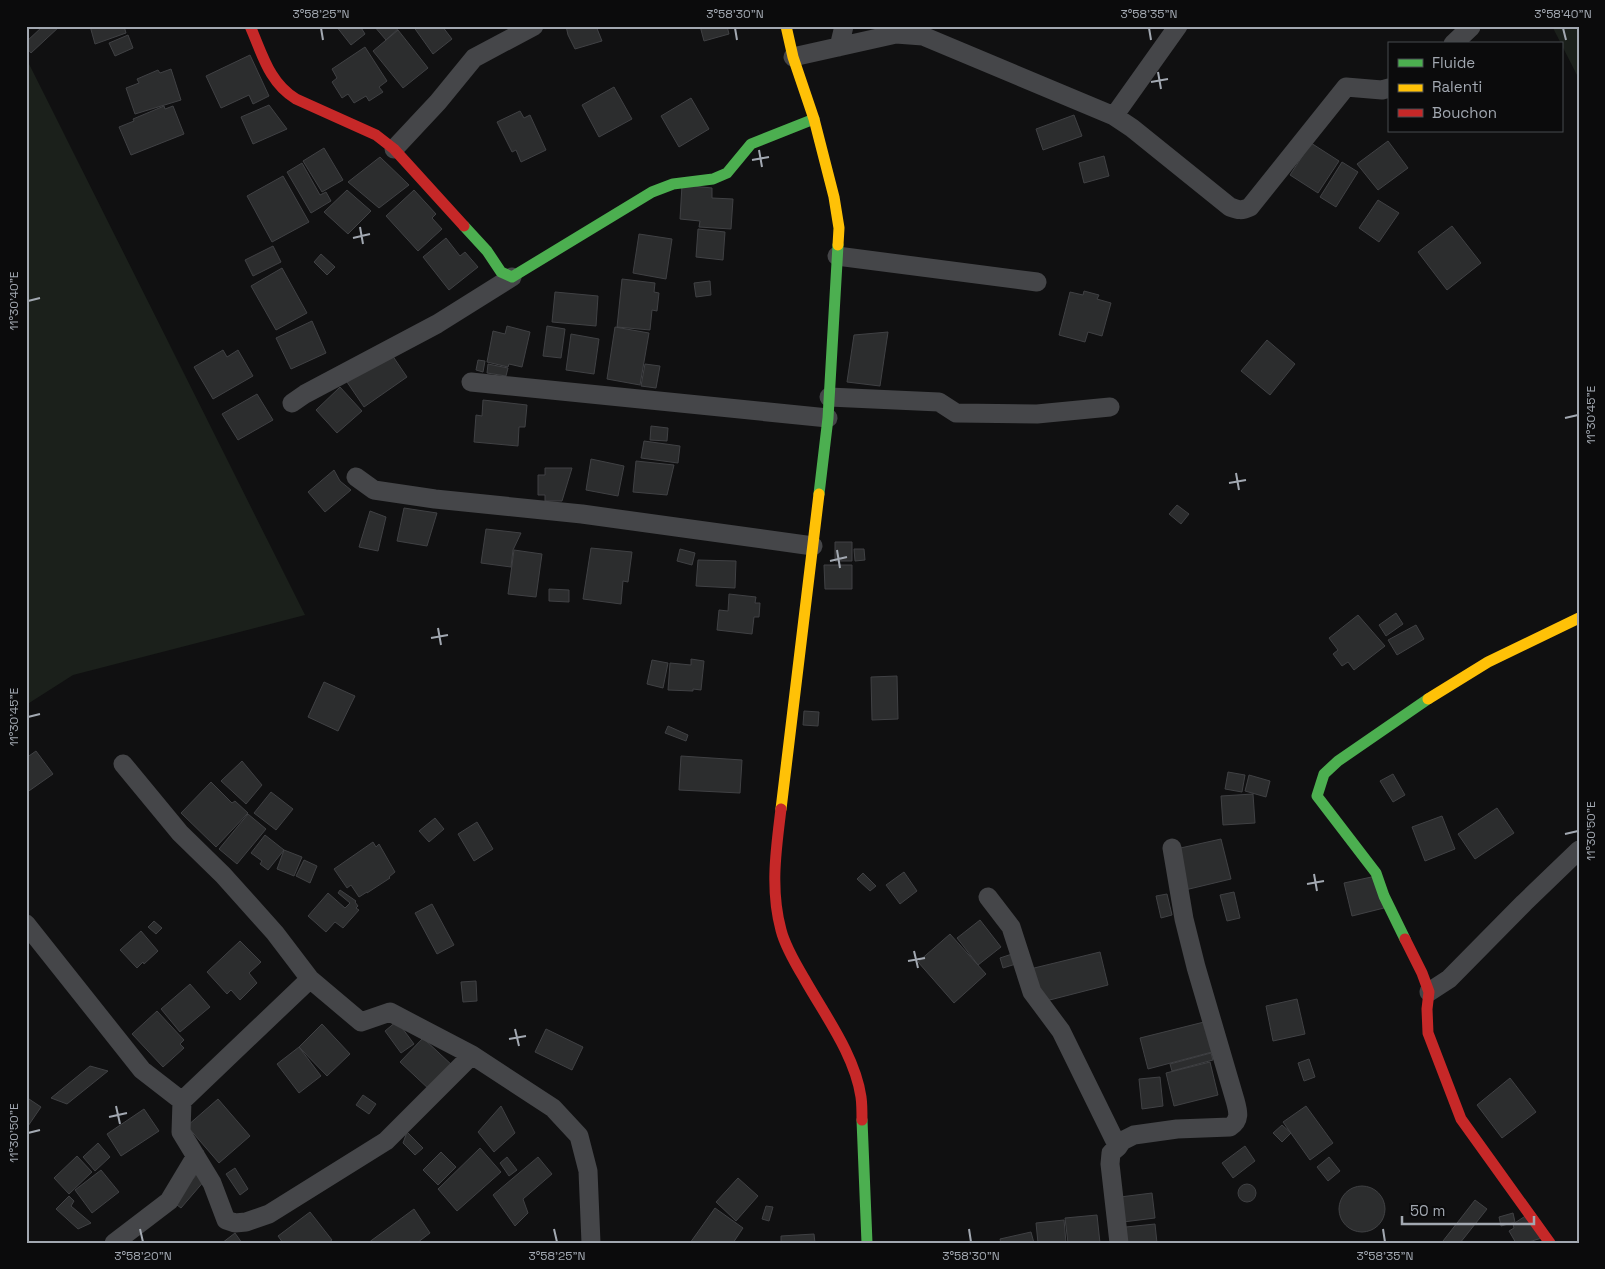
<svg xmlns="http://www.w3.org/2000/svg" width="1605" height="1269" viewBox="0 0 1605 1269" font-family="'Space Grotesk',sans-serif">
<rect width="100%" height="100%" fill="#101011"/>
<path fill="#1b201b" d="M1552,26h27v53z
M26,58l279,557 -232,60 -47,30z"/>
<path fill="#2c2d2e" stroke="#404144" d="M43,26h17l-29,27 -5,-6v-5z
M90,26h34l2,7 -31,11z
M336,26h24l5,8 -14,11z
M374,26h27l-15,14z
M413,26h29l10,13 -19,15z
M566,26h30l6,15 -27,8 -7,-14z
M700,26h27l2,8 -25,7z
M398,30l30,38 -25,20 -30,-37z
M128,35l5,13 -18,8 -6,-13z
M365,47l22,34 -8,6 4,5 -14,9 -3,-5 -12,7 -6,-9 -6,4 -10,-16 5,-4 -5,-9z
M250,55l19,41 -16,8 -4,-9 -28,13 -15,-32z
M171,69l10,31 -46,14 -9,-26 13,-5 -2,-4 21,-9 2,3z
M614,87l18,32 -33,18 -17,-32z
M691,98l18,31 -30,18 -18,-31z
M269,105l18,24 -34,15 -12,-27z
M164,106l1,3 8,-3 11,28 -53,21 -12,-28 15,-6 -1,-2z
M520,111l4,7 6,-3 16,35 -25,12 -5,-12 -4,2 -15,-30z
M1074,115l8,21 -39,14 -7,-21z
M1388,141l20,27 -30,22 -21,-26z
M1311,143l28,18 -21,32 -28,-18z
M324,148l19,32 -21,12 -19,-31z
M1104,156l5,20 -25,7 -5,-20z
M380,157l29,28 -30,23 -31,-26z
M1342,162l16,10 -22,35 -16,-10z
M302,163l18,32 6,-3 5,9 -20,12 -24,-41z
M283,176l26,46 -37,20 -25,-46z
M682,185l30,3v10l21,1 -2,30 -32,-2 1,-6 -20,-2z
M347,190l24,21 -23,23 -24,-22z
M414,190l22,24 -4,4 10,11 -24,22 -32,-35z
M1378,200l21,13 -20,29 -20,-14z
M1452,226l29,37 -34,27 -29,-38z
M698,229l27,3 -2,28 -27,-3z
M639,234l33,5 -6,40 -33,-6z
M446,238l14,18 5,-4 13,15 -29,23 -26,-33z
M273,246l8,16 -28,14 -8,-16z
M321,254l14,13 -8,8 -13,-13z
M282,268l25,45 -31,17 -25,-44z
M622,279l33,4 -1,9 5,1 -2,18 -5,-1 -2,20 -33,-3z
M710,281l1,14 -15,2 -2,-14z
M1084,291l15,4 -2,4 14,4 -9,33 -14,-4 -3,10 -26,-7 11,-43 13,3z
M555,292l43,4 -2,30 -44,-4z
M312,321l14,32 -35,16 -15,-31z
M507,326l23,6 -8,35 -13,-3 -1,3 -21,-5 6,-31 12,3z
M547,326l18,3 -4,29 -18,-2z
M615,327l34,6 -9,52 -33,-6z
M888,332l-8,54 -33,-4 7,-47z
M571,334l28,5 -5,35 -28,-4z
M1267,340l28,24 -25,31 -29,-24z
M223,350l4,7 11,-7 15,26 -40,23 -19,-32z
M390,352l17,25 -43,30 -17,-25z
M478,360l7,1 -2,11 -7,-2z
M488,364l20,4 -2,8 -19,-3z
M645,364l15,2 -4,22 -15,-2z
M340,387l22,24 -25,22 -21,-23z
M257,394l16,26 -35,20 -16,-26z
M483,400l44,5 -2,22h-6l-1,19 -44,-4 2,-27 6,1z
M651,426l17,2 -1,13 -17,-1z
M644,441l36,5 -2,17 -37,-5z
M591,459l33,7 -6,30 -32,-6z
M636,461l38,4 -7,30 -34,-3z
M545,468h27l-10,33h-17v-6h-7v-20h7z
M334,470l6,11 11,9 -26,22 -17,-20z
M1177,505l12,9 -8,10 -12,-10z
M404,508l33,5 -10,33 -30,-5z
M370,511l16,6 -8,34 -19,-4z
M486,529l35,4 -8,17 -2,17 -30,-4z
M835,542h17v19h-17z
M591,548l41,4 -4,30 -5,-1 -2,23 -38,-5z
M680,549l15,4 -3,12 -15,-4z
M854,549h10l1,11 -10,1z
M514,550l28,4 -6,43 -28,-3z
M698,560l38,1 -1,27 -39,-2z
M824,565h28v24h-27z
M549,589l20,1v12l-20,-1z
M729,594l27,3 -1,6h5l-1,14h-5l-2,17 -35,-4 2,-20 9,1z
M1396,613l7,11 -17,12 -7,-11z
M1358,615l27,31 -31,24 -6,-8 -6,4 -9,-12 5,-4 -9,-12z
M1416,625l8,14 -27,16 -9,-15z
M691,659l13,2 -3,29 -8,-1v2l-25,-1 2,-27 21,2z
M652,660l16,3 -5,25 -16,-4z
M897,676l1,43 -26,1 -1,-43z
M324,682l31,14 -17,35 -30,-14z
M804,711l15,1 -1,14 -15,-1z
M668,726l20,9 -2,6 -21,-8z
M36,751l17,23 -27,19v-35z
M681,756l61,4 -2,33 -61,-3z
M242,761l20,24 -16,19 -25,-23z
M1228,772l17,3 -3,17 -17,-3z
M1393,774l12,21 -12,7 -13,-21z
M1249,775l21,6 -4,16 -21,-6z
M211,782l21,21 3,-2 13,12 -32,34 -35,-34z
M271,792l22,17 -17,21 -22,-17z
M1253,794l2,29 -32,2 -2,-29z
M1497,808l17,25 -39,26 -17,-25z
M248,814l18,15 -29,35 -18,-15z
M1442,816l13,33 -30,12 -13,-34z
M435,818l9,11 -15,13 -10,-11z
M477,822l16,27 -19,12 -16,-27z
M265,835l19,15 -16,20 -8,-6 2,-3 -11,-8z
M1221,839l10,40 -46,11 -9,-41z
M373,842l3,5 3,-3 16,28 -6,5 1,1 -23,15v-1l-8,5 -8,-12 -4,3 -13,-19z
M284,850l18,7 -8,19 -17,-7z
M304,860l13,6 -7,17 -14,-7z
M904,872l13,19 -17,13 -14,-19z
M863,873l13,13 -6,5 -13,-12z
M1376,876l8,32 -32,8 -8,-33z
M340,890l16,11 -1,1 3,4 -2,2 3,2 -16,18 -8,-6 -9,10 -18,-16 20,-23 17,15 5,-5 -12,-10z
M1234,892l6,26 -13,3 -7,-26z
M1167,894l5,21 -11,3 -5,-22z
M432,904l22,41 -17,9 -22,-41z
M980,920l21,27 -23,18 -21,-27z
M154,921l8,7 -6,6 -8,-7z
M141,931l17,20 -14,13 -1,-2 -6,6 -17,-18z
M950,934l36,40 -32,29 -36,-41z
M240,941l21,21 -12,11 8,10 -17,17 -9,-10 -4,4 -20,-22z
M1100,952l8,33 -70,18 -8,-34z
M1015,953l4,10 -16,5 -3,-10z
M476,981l1,20 -14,1 -2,-20z
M190,984l20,23 -30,25 -19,-23z
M1297,999l8,35 -32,7 -7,-35z
M157,1011l27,29 -4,4 4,4 -21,19 -31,-33z
M397,1021l17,23 -13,9 -16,-22z
M1204,1022l8,30 -64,17 -8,-31z
M322,1024l28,30 -23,22 -28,-29z
M546,1029l37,18 -11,23 -37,-18z
M423,1038l31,29 -23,24 -31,-29z
M299,1047l22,29 -22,17 -22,-29z
M1211,1053l2,7 -41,11 -2,-7z
M1309,1059l6,18 -11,4 -6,-18z
M1210,1062l8,33 -44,11 -8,-33z
M90,1066l18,5 -41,33 -16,-6z
M1160,1077l3,29 -21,3 -3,-30z
M1510,1078l26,34 -34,26 -25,-33z
M363,1095l13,9 -7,10 -13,-9z
M26,1097l15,10 -15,22z
M218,1099l32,37 -31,27 -32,-37z
M501,1106l14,27 -21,19 -16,-20z
M1306,1106l27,37 -23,17 -27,-38z
M144,1109l15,22 -38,25 -14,-22z
M1282,1125l9,8 -9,9 -9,-9z
M407,1132l16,16 -8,7 -12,-12z
M98,1143l12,14 -15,14 -12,-14z
M1245,1146l10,15 -22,17 -11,-15z
M480,1148l21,24 -44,39 -19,-22z
M441,1152l15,15 -18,18 -15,-15z
M77,1156l15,16 -23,22 -15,-16z
M507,1157l10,13 -8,6 -9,-13z
M538,1157l14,17 -29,25 5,14 -13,13 -22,-31z
M1329,1157l11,14 -12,10 -11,-14z
M235,1168l13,21 -8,6 -14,-21z
M101,1170l18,22 -27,21 -17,-23z
M197,1174l8,6 -24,28 -8,-6z
M738,1178l20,18 -22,25 -20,-19z
M1238 1193a9 9 0 1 1 18 0a9 9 0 1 1-18 0Z
M1339 1209a23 23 0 1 1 46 0a23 23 0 1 1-46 0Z
M1152,1193l3,25 -40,5 -3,-25z
M69,1196l5,5 -3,5 20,17 -13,6 -22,-20z
M1475,1200l12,9 -27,34h-14l-3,-2z
M766,1206l7,1 -4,14 -7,-2z
M715,1208l28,20 -10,15h-43z
M414,1209l16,24 -13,10h-49z
M310,1212l22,28 -4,3h-45l-5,-7z
M1513,1213l2,9 -14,4 -2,-9z
M1097,1215l3,28h-32l-3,-25z
M1527,1215l15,23 -17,5h-9l-7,-12 5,-3 -1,-4z
M1064,1220l2,23h-28l-2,-20z
M1155,1224l2,19h-39l-2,-15z
M1031,1232l3,11h-33l-1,-4z
M235,1233l7,10h-20z
M814,1234l1,9h-34v-7z"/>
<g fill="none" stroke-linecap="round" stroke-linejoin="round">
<path stroke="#454649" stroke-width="19" d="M1453,44l18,-17
M839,47l5,-21
M793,57l103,-23 27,2 191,80 18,12 98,79c8,3 12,4 20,0l96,-120 36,3 7,-2
M1114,116l64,-90
M394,149l44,-47 36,-44 60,-32
M837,256l200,26
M471,382l357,36
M829,397l110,5 17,11 81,1 73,-7
M292,403l13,-9 132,-70 75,-47
M356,477l18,13 61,9 147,15 231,32
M123,764l57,69 43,42 52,58 35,46 51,43 29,-10 82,43 81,53 26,28 9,35 3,72
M988,897l23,30 21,65 29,39 57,116
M26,924l116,146 40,31
M310,979l-128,122 -1,31 31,51 14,37 9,3 11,-1 23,-8 117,-73 86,-86
M1429,992l20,-13 75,-76 55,-53
M114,1243l55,-42 27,-45
M1119,1243l-9,-79 1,-11 7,-6 4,-6 12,-6 43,-6 53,-2c11,-7 8,-16 5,-27l-39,-133 -12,-48 -12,-71"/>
<path stroke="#4caf50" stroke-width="11" d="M464,226l23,25 14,21 11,5 140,-85 21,-8 40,-5 14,-6 24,-29 63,-25
M819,494l9,-76 10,-173
M1405,939l-21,-43 -8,-23 -59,-77 7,-22 14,-13 90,-62
M862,1120l5,123"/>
<path stroke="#ffc107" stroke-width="11" d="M786,26l7,31 21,62 20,78 5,31 -1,17
M1428,699l60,-37 91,-44
M781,809l38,-315"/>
<path stroke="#c62828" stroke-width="11" d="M250,26c12,27 19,57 46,73l80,36 18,14 70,77
M781,809c-5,41 -11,80 0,121 4,16 14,33 23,48 20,36 51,77 57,119 1,7 1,15 1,23
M1405,939l17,34 7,19 -2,17 1,24 33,86 89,124"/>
</g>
<path fill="none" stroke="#a2a8b1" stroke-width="2" d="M321,28l2,12M735,28l2,12M1149,28l2,12M1563,28l3,12M1158,72l3,17M1151,82l17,-3M759,150l3,17M752,160l17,-3M360,227l3,17M353,238l17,-4M28,301l12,-3M1565,418l13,-3M1236,473l3,17M1229,483l17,-3M837,550l3,18M830,561l17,-4M438,628l3,17M431,638l17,-3M28,717l12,-3M1565,834l13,-3M1314,874l3,17M1307,884l17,-3M914,951l4,17M908,961l17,-3M515,1029l4,17M509,1039l17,-3M116,1106l4,18M109,1117l18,-4M28,1133l12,-3M140,1229l3,13M554,1229l3,13M969,1229l2,13M1383,1229l2,13"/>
<rect width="1605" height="1269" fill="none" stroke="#0b0b0c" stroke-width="55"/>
<rect x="1388" y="42" width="175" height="90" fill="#0b0b0c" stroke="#474a4e"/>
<rect x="1398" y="59" width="25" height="8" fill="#4caf50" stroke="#474a4e"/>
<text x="1432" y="68" font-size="15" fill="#a2a8b1">Fluide</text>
<rect x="1398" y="84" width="25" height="8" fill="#ffc107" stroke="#474a4e"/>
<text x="1432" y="92" font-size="15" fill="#a2a8b1">Ralenti</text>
<rect x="1398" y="109" width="25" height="8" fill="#c62828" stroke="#474a4e"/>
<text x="1432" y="118" font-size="15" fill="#a2a8b1">Bouchon</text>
<path d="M1402 1216v8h132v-8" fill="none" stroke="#a2a8b1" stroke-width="2.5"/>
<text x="1410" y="1216" font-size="15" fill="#a2a8b1" stroke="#0b0b0c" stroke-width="4" paint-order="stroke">50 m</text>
<rect x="28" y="28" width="1550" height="1214" fill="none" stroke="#a2a8b1" stroke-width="2"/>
<g font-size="12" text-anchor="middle" fill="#a2a8b1">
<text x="321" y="18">3°58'25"N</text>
<text x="735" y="18">3°58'30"N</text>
<text x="1149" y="18">3°58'35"N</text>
<text x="1563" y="18">3°58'40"N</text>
<text transform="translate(14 301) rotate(-90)" y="4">11°30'40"E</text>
<text transform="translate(1591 415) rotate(-90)" y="4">11°30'45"E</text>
<text transform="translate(14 717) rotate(-90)" y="4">11°30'45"E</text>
<text transform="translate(1591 831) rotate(-90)" y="4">11°30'50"E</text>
<text transform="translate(14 1133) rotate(-90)" y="4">11°30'50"E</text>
<text x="143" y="1260">3°58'20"N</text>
<text x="557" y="1260">3°58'25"N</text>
<text x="971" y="1260">3°58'30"N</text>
<text x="1385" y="1260">3°58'35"N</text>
</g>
</svg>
